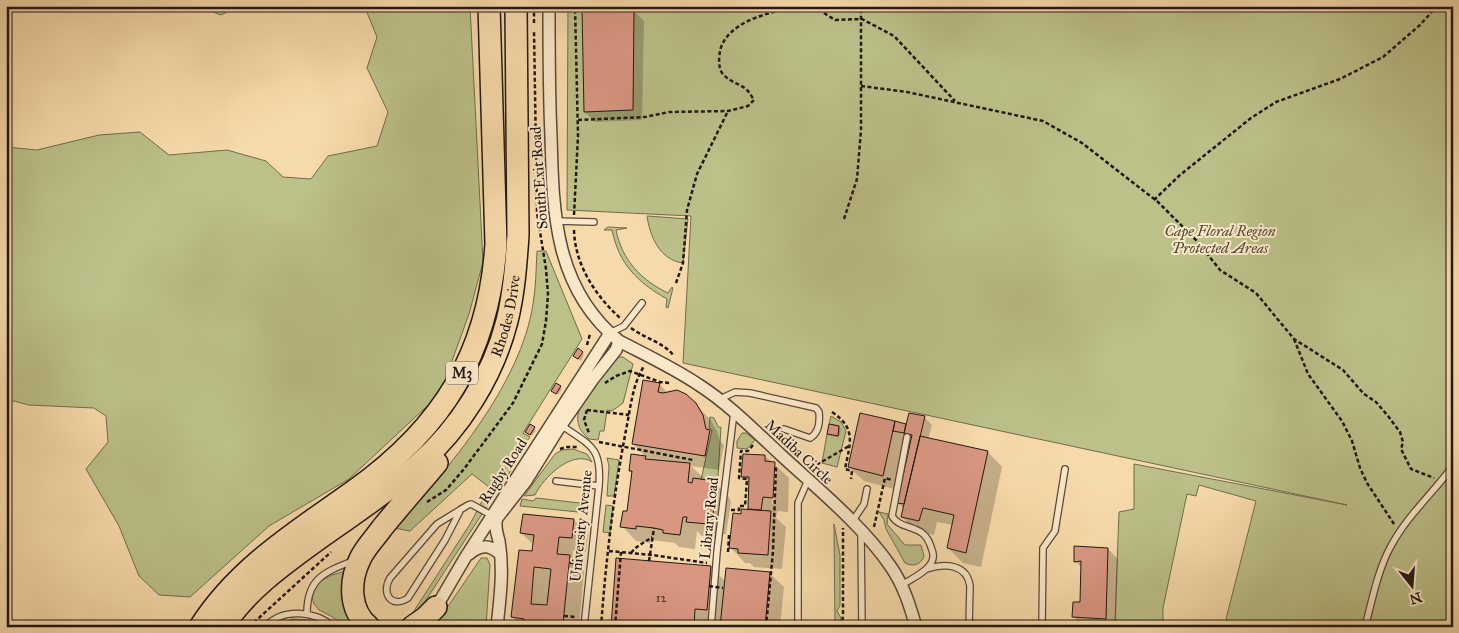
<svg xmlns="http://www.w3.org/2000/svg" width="1459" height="633" viewBox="0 0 1459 633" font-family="'IM FELL Great Primer',serif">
<rect width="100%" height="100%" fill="#f7daab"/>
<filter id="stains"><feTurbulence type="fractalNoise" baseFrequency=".004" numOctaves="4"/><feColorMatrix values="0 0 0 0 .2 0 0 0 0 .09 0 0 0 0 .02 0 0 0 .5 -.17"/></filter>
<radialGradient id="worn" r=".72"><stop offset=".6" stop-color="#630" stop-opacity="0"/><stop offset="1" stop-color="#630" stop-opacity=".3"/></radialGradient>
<path fill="#bcc089" stroke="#6f6c4d" d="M196,6h44l-19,9z
M350,6h120l13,256 -14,52 -29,80 -91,85 -80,47 -79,71 -31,-2 -20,-19 -20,-50 -33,-57 22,-27 -2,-26 -12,-8 -65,-3 -23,-6v-252l31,3 62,-15 41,-3 29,23 58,-5 39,11 17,16 28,2 17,-23 49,-10 11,-34 -21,-44 10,-31 -11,-27z
M568,6h885v621h-224l-3,-8 30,-118 -57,-16 -3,11 -9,-2 -24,114v19h-96v-5h48l4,-110 15,-3v-45l213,41 -664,-142 8,-147 -124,-6z
M647,216l41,3 -5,44c-23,-3 -33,-26 -36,-47z
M608,227l19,1 -11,2c6,30 25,50 52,63l4,-6 1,1 -5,20 -2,-1 1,-8c-30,-17 -48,-35 -55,-69h-8z
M537,251h9l36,88 -59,94 7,4 -11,15 -9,20 -24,36 -6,-3 9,-18 -17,-13 -62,57 -16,-3c54,-58 127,-144 139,-224 3,-17 3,-36 4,-53z
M619,357h4l10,7 -10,39 -11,8 -5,-1 -3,21h-4l-2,9 -9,-1c-5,-5 -10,-9 -11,-17 -4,-18 27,-54 41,-65z
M831,416l10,6 5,9 -9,36 -15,-4 5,-29 11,1 1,-9 -10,-2z
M710,417l4,1 4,9h3l-3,50h-2l-2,5 -13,-2 11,-50 -3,-2z
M742,433h4l9,7 -8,9 -10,-1v-7z
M573,449l14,5 5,8c-20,-13 -49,16 -57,33l-11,1 31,-42 7,-4z
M607,458l12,2 -5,36h-7l2,-30z
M536,498l44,5 -2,9 -58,-6 2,-7 11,2z
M606,505l7,1 -3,27 -7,-1z
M477,511l5,3 -67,103 -9,2 8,-8 56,-87z
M879,512l9,2 -1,10 18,21h16l3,11c-3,9 -11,11 -19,7l-19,-34 -2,-9z
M834,524l6,31v50l-3,6 4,7 -2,9h-4z
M481,558h6l3,7 -4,62h-52z
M346,571l17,56h-17l-15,-11 -12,-6 -5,-6 -2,-7 2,-8 5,-7 13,-7z
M292,619l18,1 14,7h-50z"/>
<path fill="#0003" fill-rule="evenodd" d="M634,11l10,10 -2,99 -47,2 -10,-10z
M582,353l2,2 -3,6 -5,-3z
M659,384l9,9 27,11 15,15 7,12 3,10 4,4 -5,25 -28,-4 14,13 -1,2 10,1 15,15 2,5 -5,32h-3l-1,4 -20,-2 -5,-5 -2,18 -16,-2 -4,-4 -24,-3 -1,3 -14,-2 -14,-15 6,-13 5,-39 -3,-3 2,-15 15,2 -14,-14z
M560,387l2,2 -4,6 -4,-3z
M924,417l8,8 -4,14 60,13 14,15 -21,100 -18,-4 -15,-15 5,-23 -16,-3 -3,13 -17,-3 -15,-15 2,-8 -6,-6 14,-63 -3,-4 -11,54 -34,-9 -15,-14 45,-45 2,2v-1l11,2z
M530,426l6,4 -4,6 -4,-2z
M839,427l2,2 -2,8 -8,-1 -2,-2z
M765,456l24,22 -1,34 -11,-1 -1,7 10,9 -4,42 -28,-2 -4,-4h-5l-14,-15 11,-33 7,-5 1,-26 -7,-8zM773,468l3,2 -2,34h-2z
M574,520l14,15 -2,17 -13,-1 -1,8 12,12 -5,56h-57l-10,-10 22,-72 -13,-12z
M1108,549l10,10 -2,68h-33l-9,-10 7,-14 1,-35 -7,-7z
M711,567l15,15 43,-9 15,14 -4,40h-58v-3l-13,-1v4h-97z"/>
<path fill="#d99782" stroke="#221711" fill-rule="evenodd" d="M582,8l52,2 -1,100 -49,2z
M578,348l5,4 -5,7 -5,-3z
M643,380l17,3 -2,9 5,1 14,-3 9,4 10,9 7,12 3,14 4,1 -5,26 -73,-12z
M556,383l5,3 -5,8 -5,-3z
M860,413l35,8 -12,55 -35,-9z
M909,413l16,3 -21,88 -7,-1 15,-68 -8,-2z
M895,421l11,3 -2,9 -11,-2z
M530,424l5,3 -5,8 -5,-3z
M829,424l10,2 -1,10 -11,-2z
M920,436l68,15 -22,102 -19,-5 7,-33 -31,-7 -4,13 -18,-4z
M631,454l15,2 -1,3 45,4 -2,19 4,1 1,-5 21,3v5h3l-5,35 -4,-1v4l-22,-2 1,-5h-4l-3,18 -17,-2v-3l-9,-2 -18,-2v3l-16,-2 3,-16h4l5,-40h-3z
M743,454l22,1v6l10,1 -2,36 -10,-1 -2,13 -13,-1 1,-32h-8z
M741,509l30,2 -3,44 -30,-2v-4l-9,-1 4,-35 8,1z
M523,514l51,5 -2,19 -13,-1 -2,17 13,1 -7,68 -13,-2 -1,6h-25v-8l-13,-2 8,-67 13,1 2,-16 -14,-2zM534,567l17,2 -4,36 -16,-1z
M1074,546l34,2 -2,71 -34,-2 1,-15h7l1,-41 -7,1z
M616,558l95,8 -4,44 -12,-1 -1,18h-83z
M726,568l44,4 -5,55h-45z"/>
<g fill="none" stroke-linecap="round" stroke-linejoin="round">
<defs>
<path id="lane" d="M555,221l39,1
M610,333l14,-7 18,-23
M720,399l15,-7 15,1 66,15 3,4c1,10 0,21 -9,26l-26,-9
M561,425c30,21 41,22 38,61l-15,141
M556,481l43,5
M461,509l-16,31 -37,58c-17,11 -27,-5 -18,-20l47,-54 31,-19 3,-1 22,12
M852,522l12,-18 3,-15
M861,533l1,94
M927,569c18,-6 40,-5 43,17l-1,41
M902,585c12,-8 37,-18 30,-35 -2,-6 -4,-13 -10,-17 -9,-7 -24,-6 -30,-17l15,-79
M307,613c0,-34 17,-41 46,-52
M265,627c18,-20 50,-16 69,0
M711,627l6,-75 17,-140
M798,627v-124l10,-23
M1042,627l1,-79 12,-17 10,-62
M1365,627c7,-26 13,-58 26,-81 16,-30 42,-53 62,-80"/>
<path id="street" d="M549,6c0,43 0,87 2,130 2,76 3,152 68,205 27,14 55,27 80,44 31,20 57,47 83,71 36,33 82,71 109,111 13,19 19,39 25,60
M469,554c11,-9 20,-10 31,0
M434,611l31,-53 145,-225
M497,627c3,-29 7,-57 2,-86 -2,-8 -5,-15 -2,-23l29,-37 31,-50 36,-52 23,-29 3,-9"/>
<g id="highway">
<path d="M200,627c38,-60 99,-97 155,-137 88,-63 134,-137 141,-246l-7,-238"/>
<path id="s1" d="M223,627c24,-38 65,-66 101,-92 31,-22 65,-44 94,-70 42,-37 75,-89 89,-144 7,-28 9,-57 11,-86l-2,-229"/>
<path d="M369,627c-20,-17 -20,-45 -9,-68 5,-11 15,-21 22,-31 18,-22 37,-44 55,-65"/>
<path d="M412,627l13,-9 11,-11"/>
</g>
</defs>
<use href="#lane" stroke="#574838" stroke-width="8"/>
<use href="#street" stroke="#574838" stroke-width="14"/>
<use href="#highway" stroke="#221711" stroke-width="24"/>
<path stroke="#221711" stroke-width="2.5" stroke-dasharray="4 2.5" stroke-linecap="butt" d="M813,6l22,14 27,-1 32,17 61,65
M534,23v-17
M861,86l46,6 136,29 39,22 76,59 39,39 23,29 36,23 38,46 49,31 21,24 12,8 12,14 12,16 3,10 -2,7 10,20 23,9
M578,120l67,-3 24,-5 59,-1 20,-5 6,-6c-2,-3 -4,-7 -7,-10 -8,-7 -18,-8 -25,-17 -4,-7 -3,-15 -2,-22 7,-32 58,-41 84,-45
M1154,200l26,-25 71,-57 25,-16 64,-23 43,-22 37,-32 17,-19
M574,215l4,-79 -3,-130
M844,219l13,-40 4,-49v-124
M574,230c1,35 21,65 46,88
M676,283l7,-20 4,-53 10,-36 31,-63
M631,328c15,11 32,14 43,28
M1294,339l14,35 34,47 10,20 8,27 7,15 27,41
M587,345l3,-11
M605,383l11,-7 14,-5 30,11 10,1
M587,410l-3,10 5,13
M587,410l42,5
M832,412c25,17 18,31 13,57l7,2 -1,8
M599,442l94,18
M560,449l6,-2h11
M811,468l38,-22
M427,502l19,-12 18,-21 49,-66 29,-59 4,-23 2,-27 -2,-25 -9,-56 -3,-182
M731,510h8v-4h6l2,-27 -8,-1 2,-27h7l5,-6
M874,527l11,-49 7,2
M651,548l3,-20
M609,551l43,4 55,8
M728,552l1,-17
M631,553c7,-9 12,-9 21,-16
M570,563h10
M564,616l11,1
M249,627l82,-75
M601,627c5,-68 13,-136 26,-202 4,-21 6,-41 17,-59
M615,627l6,-75
M766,627l7,-76 3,-85
M842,627l1,-13v-86"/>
<use href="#lane" stroke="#fae7c8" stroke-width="5.5"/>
<use href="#street" stroke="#fae7c8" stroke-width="11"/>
<use href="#highway" stroke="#f7daab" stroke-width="21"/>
<path stroke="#221711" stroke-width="2.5" stroke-dasharray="4 2.5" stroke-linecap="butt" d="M649,561l2,-13
M709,586l14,2"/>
</g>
<g text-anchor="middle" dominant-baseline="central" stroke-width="4" stroke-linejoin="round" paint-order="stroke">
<g font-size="12" fill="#50372d">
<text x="661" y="598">12</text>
</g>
<rect fill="#fae7c8" stroke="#635548" stroke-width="1" x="446" y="361.5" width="32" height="23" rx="4"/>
<g font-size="14" font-weight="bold" fill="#221711">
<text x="462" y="373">M3</text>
</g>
<g font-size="15" fill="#221711" stroke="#fae7c8">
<text transform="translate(539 178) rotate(-94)">South Exit Road</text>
<text stroke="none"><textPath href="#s1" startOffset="431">Rhodes Drive</textPath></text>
<text transform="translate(799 452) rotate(43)">Madiba Circle</text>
<text transform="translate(503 471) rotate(-57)">Rugby Road</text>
<text transform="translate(709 518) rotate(-84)">Library Road</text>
<text transform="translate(581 526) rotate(-84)">University Avenue</text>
</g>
<g font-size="15" font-style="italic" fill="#504a35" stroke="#fae7c8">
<text x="1220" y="231">Cape Floral Region<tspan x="1220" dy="17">Protected Areas</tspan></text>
</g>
</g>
<rect width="1459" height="633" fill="none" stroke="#f7daab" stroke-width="25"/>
<rect x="8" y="8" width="1444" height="618" fill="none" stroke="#221711" stroke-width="2.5"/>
<rect x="12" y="12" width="1434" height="608" fill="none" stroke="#221711"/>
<g transform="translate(1412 586) rotate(163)" stroke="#fae7c8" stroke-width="4" paint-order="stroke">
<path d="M0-4L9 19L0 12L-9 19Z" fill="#221711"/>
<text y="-8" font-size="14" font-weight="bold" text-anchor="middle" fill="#221711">N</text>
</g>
<rect width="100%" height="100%" filter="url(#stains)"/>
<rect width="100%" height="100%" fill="url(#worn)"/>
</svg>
